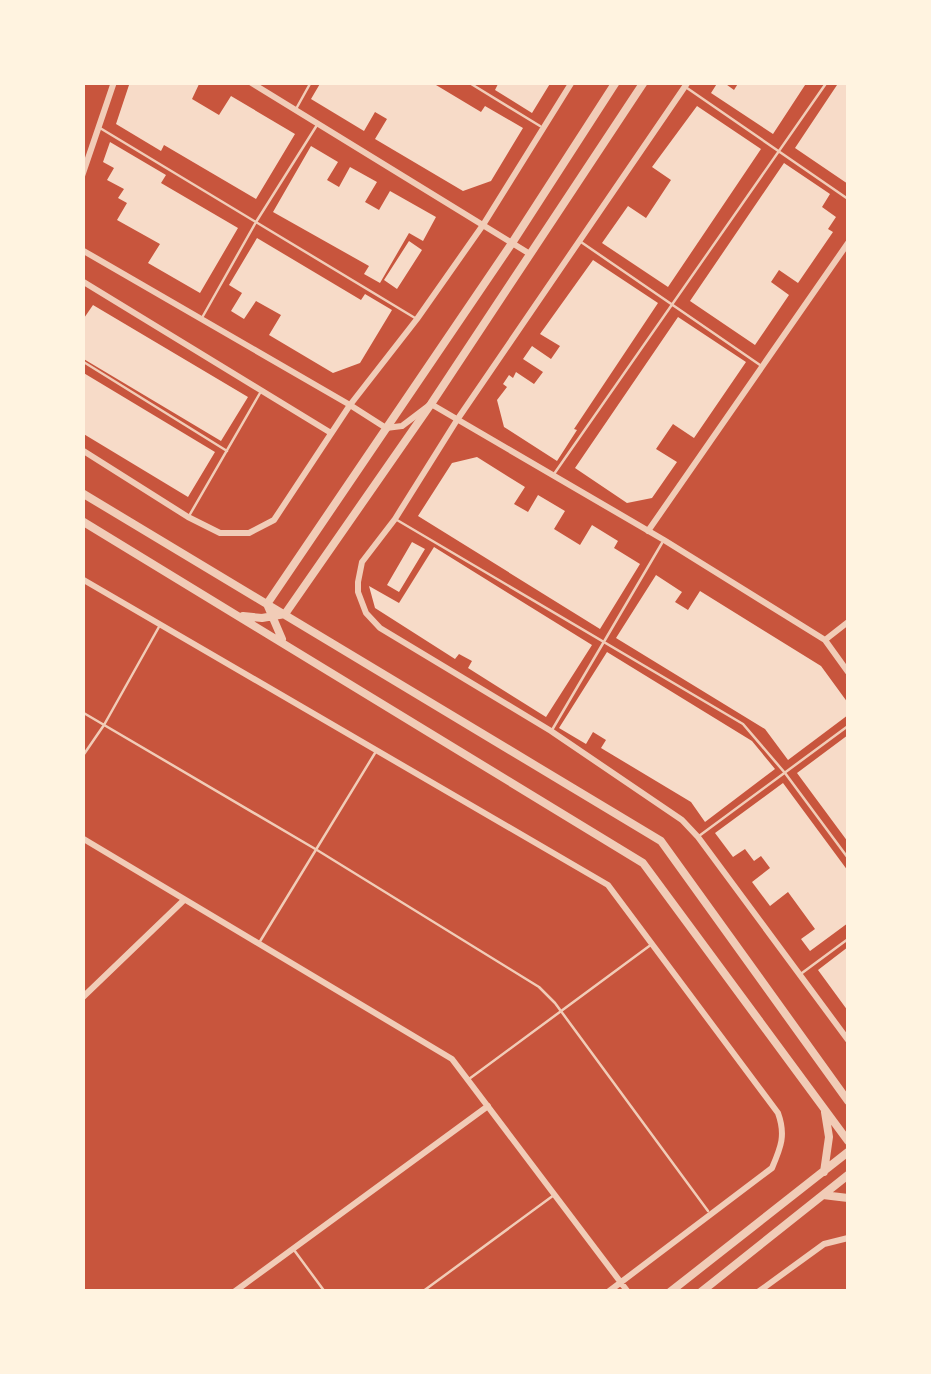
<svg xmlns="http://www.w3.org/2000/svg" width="931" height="1374" viewBox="0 0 931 1374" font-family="'Sofia Sans Condensed',sans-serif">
<rect width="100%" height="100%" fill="#c8553d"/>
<path fill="#f7dbc8" d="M130,82h70l-8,17 27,16 12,-19 64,38 -39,65 -92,-54 -3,6 -45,-27z
M321,82h110l50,30 4,-6 38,22 -32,53 -28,10 -88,-52 12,-20 -12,-7 -11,19 -53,-32z
M499,82h52l-19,31 -37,-23z
M718,82h5l11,8 5,-8h68l-34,52 -62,-41z
M839,82h9v102l-53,-36z
M697,106l64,43 -93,138 -66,-44 26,-37 18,12 25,-38 -19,-13z
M110,142l56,33 -5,8 77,45 -38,65 -52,-30 12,-19 -43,-24 10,-17 -9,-5 6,-9 -17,-9 7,-12 -11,-6z
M311,146l27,16 -11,18 12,7 11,-20 27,15 -12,20 14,8 11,-19 46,26 -13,24 -14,-8 -29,50 -16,-9 5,-8 -96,-54z
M784,163l46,31 -8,13 14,10 -8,12 5,3 -35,51 -19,-13 -8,12 18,13 -34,50 -65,-44z
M257,238l104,62 4,-6 27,16 -32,53 -27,10 -64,-38 12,-20 -25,-14 -12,18 -13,-8 11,-18 -13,-8z
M409,241l13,9 -25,39 -13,-9z
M593,260l65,43 -84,126 3,1 -20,31 -53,-34 -7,-27 10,-13 -4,-3 6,-9 4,3 3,-6 18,12 9,-12 -20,-13 9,-13 19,13 9,-13 -20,-12z
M93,305l155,92 -27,44 -139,-83v-37z
M678,317l68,45 -52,76 -21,-14 -17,25 21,13 -25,36 -25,5 -52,-35z
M82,372l133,80 -27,45 -106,-64z
M477,457l48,30 -11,17 14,8 10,-17 27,16 -11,18 26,16 12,-20 26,16 -4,7 26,16 -40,65 -182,-113 34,-53z
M412,542l13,7 -26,43 -12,-7z
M434,547l158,98 -46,72 -78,-49 4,-7 -13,-7 -4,5 -80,-51 -6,-22 30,17z
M656,575l26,17 -7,10 13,8 12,-19 121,75 27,37v12l-60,45 -23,-31 -149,-91z
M607,652l145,89 23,28 -70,53 -14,-20 -90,-54 5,-8 -13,-8 -7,12 -27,-16z
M848,735v107l-51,-69z
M783,783l65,88v52l-38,28 -9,-12 14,-10 -27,-37 -18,14 -18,-24 18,-14 -9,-12 -7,5 -9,-12 -12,8 -18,-24z
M848,947v64l-30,-41z"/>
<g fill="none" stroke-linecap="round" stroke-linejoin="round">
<path stroke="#f1ccb7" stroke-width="2.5" d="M468,82l72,44
M687,88l161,111
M296,109l15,-27
M100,128l315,190
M581,242l179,123
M203,316l53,-94 61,-97
M82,361l145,90
M554,474l273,-392
M189,516l71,-123
M397,520l346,204 42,49 63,85
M82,712l235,138 222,137 16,16 153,208
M552,730l110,-187
M82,757l22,-32 56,-100
M699,836l149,-110
M259,943l116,-190
M802,973l46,-34
M469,1079l183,-135
M294,1250l31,42
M422,1292l132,-97"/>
<path stroke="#f1ccb7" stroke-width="6" d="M250,82l280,172
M688,82l-231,338 -62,99 -33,43 -4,20v10l8,21 14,15 171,103 131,89 16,17 150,203
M82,176l32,-94
M82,250l268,155 36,23 16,-2 29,-22 233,136 161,100 23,32
M82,281l249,152
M82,450l106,67 32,16h29l25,-13 76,-115 67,-86 66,-94 89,-143
M648,531l200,-288
M82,579l526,306 170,228c8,22 3,34 -6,55l-164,124
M825,640l23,-18
M82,838l370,221 176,233
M82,998l102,-98
M234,1292l254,-186
M758,1292l66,-48 24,-6"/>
<path stroke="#f1ccb7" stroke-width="8" d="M82,493l579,348 187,260
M82,521l561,342 205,278
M243,616l19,2 23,-4 146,-210 213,-322
M282,639l-15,-35 245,-361 104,-161
M824,1172l5,-35 -4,-25
M823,1195l25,3
M670,1292l178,-140
M701,1292l147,-117"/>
</g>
<rect width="931" height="1374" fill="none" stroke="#fff3e0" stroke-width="170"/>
</svg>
